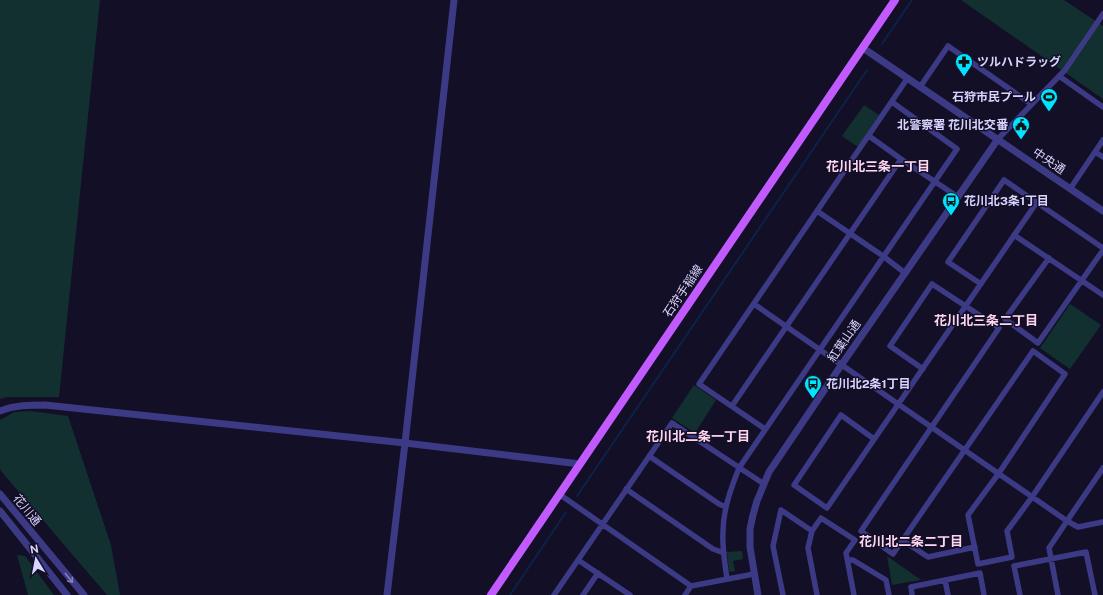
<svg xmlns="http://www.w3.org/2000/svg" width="1103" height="595" viewBox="0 0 1103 595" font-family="'Public Sans','Noto Sans JP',sans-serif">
<rect width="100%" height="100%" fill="#130f26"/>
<path fill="#12302f" d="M0,0h100l-41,397h-52l-7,2z
M961,0h103l39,26v73z
M864,105l15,10 -21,32 -16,-11z
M1070,304l31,21 -31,44 -30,-21z
M694,385l22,15 -21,33 -23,-15z
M31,411l37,5 43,129 9,50h-13l-106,-124 -1,-3v-48l14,-8z
M742,551l1,8 -10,2 2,10 -4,1 -2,-1 -2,-19z
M17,555l8,1 29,39h-26z
M887,556l34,24 -29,5z"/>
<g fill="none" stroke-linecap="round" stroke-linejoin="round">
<path stroke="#0c2248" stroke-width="2" d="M882,44l30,-44
M577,496l290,-426
M510,595l56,-83"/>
<path stroke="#3d3a85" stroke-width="5.5" d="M1059,76l44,31
M920,87l28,-41 83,58
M869,136l32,23 57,38
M998,139l67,-69 38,-56
M1095,152l8,5
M1070,189l33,-49
M817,211l66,45 22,17
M1014,235l89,60
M1049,258l-44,61 33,24 65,-93
M981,284l-33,-22 56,-82 99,68
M754,304l313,217 -18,27 9,47
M923,369l-33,-23 42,-62 67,44 -138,203 32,23 140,-203 32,23 -66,99 -31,42 10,49 34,-7 -5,-26 25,-34 71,-105
M732,406l169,-247
M765,429l-66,-45 208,-305
M874,439l-33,-24 -47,70 33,23 210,-306
M649,456l70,48 7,3
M1103,468l-36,53 11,6 25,-5
M626,489l87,60 11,4
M559,494l132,92 63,-12
M902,540l26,17 47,-10
M578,560l52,35
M848,560h5l33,20 3,15
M727,579c-2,-15 -5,-31 -4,-47 0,-22 8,-44 16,-64l218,-319 -65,-47
M945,580l3,15
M554,595l118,-172 92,61
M583,595l15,-22
M685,595l6,-9
M783,595l-10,-49 8,-36 31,21
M817,595l-9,-47 4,-17 9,-13 34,22 -9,13 8,42
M912,595l-1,-8 69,-14 4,22
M1020,595l-6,-29 72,-14 9,43"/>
<path stroke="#3d3a85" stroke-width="7" d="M863,48l240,163
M0,411c15,-6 30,-6 45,-6l360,38 175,21
M0,494l84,101
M0,511l67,84
M387,595l18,-152 49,-443
M758,595l-8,-48v-18l3,-14 4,-14 12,-29 73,-108 156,-225"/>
<path stroke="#c25bff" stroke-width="8" d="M491,595l404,-595"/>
</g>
<defs><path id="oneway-shaft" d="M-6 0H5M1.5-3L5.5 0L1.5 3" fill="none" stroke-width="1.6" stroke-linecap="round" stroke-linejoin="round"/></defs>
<use stroke="#837fbc" href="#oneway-shaft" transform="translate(69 578) rotate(51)"/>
<defs>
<symbol id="pharmacy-pin" viewBox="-11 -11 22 30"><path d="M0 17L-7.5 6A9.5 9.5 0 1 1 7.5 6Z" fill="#00e5ff" stroke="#130f26"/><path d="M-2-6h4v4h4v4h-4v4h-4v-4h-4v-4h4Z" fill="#111"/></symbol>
<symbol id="stadium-pin" viewBox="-11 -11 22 30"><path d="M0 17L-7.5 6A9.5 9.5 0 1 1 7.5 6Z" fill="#00e5ff" stroke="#130f26"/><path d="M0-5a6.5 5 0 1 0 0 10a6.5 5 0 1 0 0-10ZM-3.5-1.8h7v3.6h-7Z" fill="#111"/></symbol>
<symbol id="civic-pin" viewBox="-11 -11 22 30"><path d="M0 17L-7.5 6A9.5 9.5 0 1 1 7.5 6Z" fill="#00e5ff" stroke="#130f26"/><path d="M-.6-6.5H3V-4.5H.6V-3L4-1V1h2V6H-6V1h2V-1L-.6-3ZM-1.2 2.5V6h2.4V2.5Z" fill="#111"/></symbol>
<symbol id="bus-pin" viewBox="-11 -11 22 30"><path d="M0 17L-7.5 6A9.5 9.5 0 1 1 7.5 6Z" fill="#00e5ff" stroke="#130f26"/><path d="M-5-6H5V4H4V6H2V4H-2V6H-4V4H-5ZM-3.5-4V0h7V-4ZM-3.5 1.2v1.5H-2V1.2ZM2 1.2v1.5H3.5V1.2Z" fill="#111"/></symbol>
</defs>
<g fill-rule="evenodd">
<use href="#pharmacy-pin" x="954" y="52" width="20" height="27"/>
<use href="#stadium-pin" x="1039" y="87" width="20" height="27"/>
<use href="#civic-pin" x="1011" y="115" width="20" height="27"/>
<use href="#bus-pin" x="941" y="191" width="20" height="27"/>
<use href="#bus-pin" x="803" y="374" width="20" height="27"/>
</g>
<g text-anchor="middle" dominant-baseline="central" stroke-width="3" stroke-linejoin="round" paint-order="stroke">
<g font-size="12" font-weight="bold" fill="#d9d4ff" stroke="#130f26" text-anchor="start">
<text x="977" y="62">ツルハドラッグ</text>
<text x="1036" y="97" text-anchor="end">石狩市民プール</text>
<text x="1008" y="125" text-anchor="end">北警察署 花川北交番</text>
<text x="964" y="201">花川北3条1丁目</text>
<text x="826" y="384">花川北2条1丁目</text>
</g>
<g font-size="12" fill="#d9d4ff" stroke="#130f26">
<text transform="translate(1049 161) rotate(34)">中央通</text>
<text transform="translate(683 291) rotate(-56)">石狩手稲線</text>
<text transform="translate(844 341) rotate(-55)">紅葉山通</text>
<text transform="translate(27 510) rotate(51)">花川通</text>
</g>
<g font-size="13" font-weight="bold" fill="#ffd6f0" stroke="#130f26">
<text x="878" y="166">花川北三条一丁目</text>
<text x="986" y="320">花川北三条二丁目</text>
<text x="698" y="436">花川北二条一丁目</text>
<text x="911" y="541">花川北二条二丁目</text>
</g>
</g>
<g transform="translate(36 559) rotate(350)" stroke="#130f26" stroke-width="3" paint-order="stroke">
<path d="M0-3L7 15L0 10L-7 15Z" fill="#d9d4ff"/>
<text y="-6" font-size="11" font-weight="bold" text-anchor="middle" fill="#d9d4ff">N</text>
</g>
</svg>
